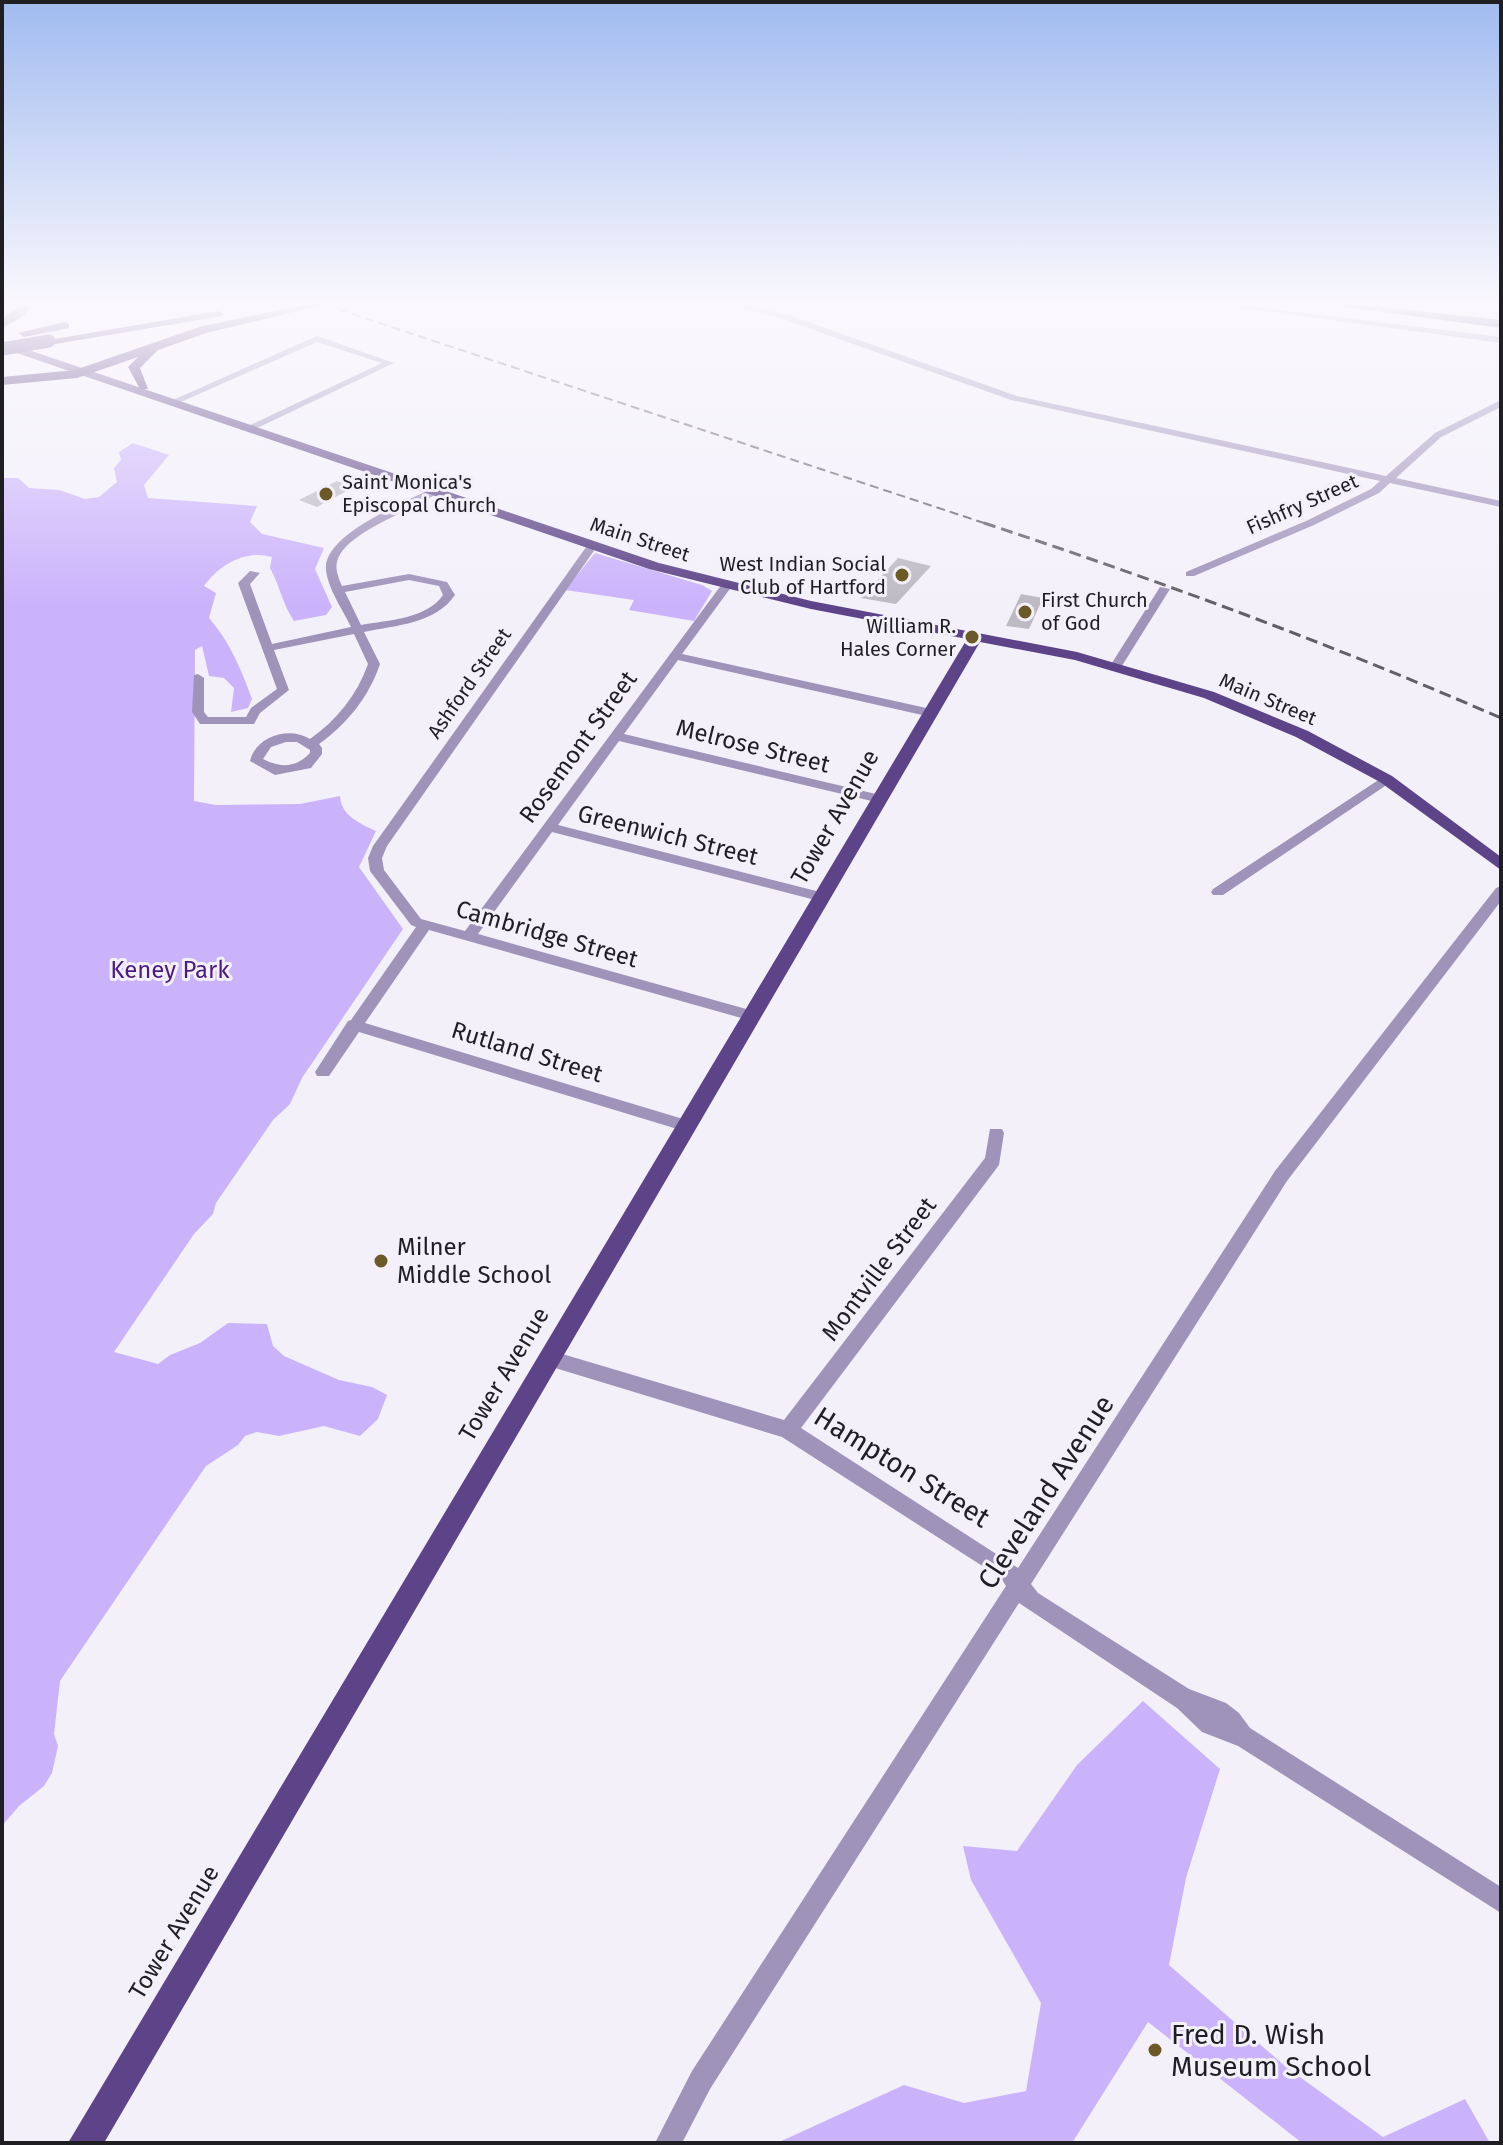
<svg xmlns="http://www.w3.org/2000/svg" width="1503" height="2145" viewBox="0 0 1503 2145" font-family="'Fira Sans',sans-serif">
<rect width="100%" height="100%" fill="#f3f0fa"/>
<path fill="#cbb3fb" d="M133,443l36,12 -25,30 4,13 109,8 -7,16 12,12 62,14 -9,21 17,38 -6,8 -32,6c-12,-18 -14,-35 -24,-53l2,-11c-26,-8 -53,8 -68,29l12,7 -7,25c21,24 32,51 43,81l-4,9 -17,4 3,-24 -10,-10 -15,-2 -7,-30 -7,4 -1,151 22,4 84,-1 40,-8c1,20 21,28 36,35l-17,36 44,62 -101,149 -12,26 -17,16 -57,83 -3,11 -19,20 -80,118 44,12 12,-9 30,-12 28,-20 39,1 6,22 11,10 55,24 33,7 15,8 -9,24 -18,17 -36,-10 -45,10 -22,-4 -12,4 -7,9 -32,21 -146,215 -6,53 4,12 -6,27 -8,13 -25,20 -17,20v-1348h16l11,10 30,2 26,9 14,-2 18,-15 -3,-14 7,-8 -2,-8z
M595,553l107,32 10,6 -18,30 -65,-11 5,-10 -69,-10z
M1143,1701l77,68 -34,109 -17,87 117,102 97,70 82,-38 25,44h-188l-154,-121 -76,121h-295l127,-58 60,18 62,-12 15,-88 -70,-123 -8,-34 54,5 60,-86z"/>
<path fill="#bdbac4" d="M337,481l17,6 -37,20 -18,-7z
M898,558l33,8 -35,38 -35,-6z
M1021,594l22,4 -14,31 -23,-3z"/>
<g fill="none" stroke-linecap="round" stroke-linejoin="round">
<path fill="#9f93ba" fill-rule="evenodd" d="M731,305h13l42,9 231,82 369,80 49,-43 66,-33v7l-60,30 -45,41 105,23v6l-111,-24 -11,10 -65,32 -120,51h-8v-4l120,-51 65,-32 9,-8 -369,-81 -231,-82z
M1219,305h21l261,32v6z
M317,336l77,27 -143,68 -3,-1v-4l134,-63 -65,-21 -143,63 -8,-2z
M431,489l9,2c-22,18 -97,41 -103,71 -2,8 2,17 5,24l67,-12 38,8 8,13c-20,29 -58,30 -91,37l16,32c-11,33 -33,60 -61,80l3,4v6l-11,14 -36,7 -25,-14c6,-25 39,-35 60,-22 27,-19 47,-44 58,-75l-14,-30 -80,16 15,40 -29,23 -6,11h-54l-8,-12 2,-37 4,-1 6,4v34l4,5h38l5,-9 26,-19 -39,-106 12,-12 10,2 -10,11 22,60 79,-17c-8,-17 -23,-38 -25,-57 -4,-35 79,-68 105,-81zM409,580l30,6 4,9c-16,24 -55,25 -82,30l-16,-33zM286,742h11l13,8v3c-14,15 -30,15 -47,6l8,-12z
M593,542l5,3 -211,301 -5,12 2,12 37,49 44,12 257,-347 10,2 -50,68 249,55 6,4 -6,4 -253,-57 -54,74 256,61 7,4 -7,4 -261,-62 -61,84 270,69 2,3 -2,3 -5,2 -271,-70 -74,102 279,78 3,4 -3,4 -5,1 -323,-91 -64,93 328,99 2,4 -2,4 -6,2 -328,-100 -30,44h-12l-2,-4 33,-51 3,-1 65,-93 -5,-2 -41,-54 -2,-13 5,-12 216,-303z
M1160,587l10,2 -50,80h-8l-2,-3z
M1386,775l5,1v6l-168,113h-10l-2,-3 2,-3z
M1501,886v15l-214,280 -256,403 7,9 151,96 37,14 13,10 11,15 251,159v26l-263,-167 -36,-14 -25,-24 -158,-105 -309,486 -28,54h-27l37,-72 314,-485 -5,-8 -219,-141 -240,-73 -2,-6 2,-6 7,-2 235,70 201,-262 5,-29h12l2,4 -5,32 -198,263 217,140 257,-397 221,-283z"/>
<path fill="#5d4387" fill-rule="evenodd" d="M2,341l657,222 152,38 266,51 137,40 94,39 84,45 109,81v13l-121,-88 -84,-45 -92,-39 -129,-38 -95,-18 -876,1501h-36l899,-1504 -156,-30 -162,-40 -647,-221z"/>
<path fill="#472573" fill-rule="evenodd" d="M21,305h12l-11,12 -20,11v-9z
M302,305h20l-116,28 -48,17 -18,18 8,21h-8l-12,-22 10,-10 -61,21 -75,7v-8l73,-7 124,-43z
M1332,305h32l137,15v8z
M218,311l6,3 -2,2 -173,29 -6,-4z
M65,322l4,2v4l-45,9 -6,-4z"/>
<path stroke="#626066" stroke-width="2" stroke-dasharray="9 5" stroke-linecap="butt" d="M325,305l665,220"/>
<path stroke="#626066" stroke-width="3" stroke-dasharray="12 6" stroke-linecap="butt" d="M984,523c176,58 347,121 517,195"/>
<path stroke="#472573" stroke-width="13" d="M2,349l47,-8"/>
</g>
<linearGradient id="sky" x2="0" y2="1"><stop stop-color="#a1bbf0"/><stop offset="0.5" stop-color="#faf8fd"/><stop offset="1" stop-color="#faf8fd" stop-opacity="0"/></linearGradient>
<rect width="1503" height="605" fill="url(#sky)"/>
<g fill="#6b5927" stroke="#f3f0fa" stroke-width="3">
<circle cx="326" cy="494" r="8"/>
<circle cx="902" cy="575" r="8"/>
<circle cx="1025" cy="612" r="8"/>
<circle cx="972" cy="637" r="8"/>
<circle cx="381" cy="1261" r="8"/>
<circle cx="1155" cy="2050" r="8"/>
</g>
<g text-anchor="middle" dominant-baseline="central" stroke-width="6" stroke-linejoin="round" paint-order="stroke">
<g font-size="20" fill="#1f1e22" stroke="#f3f0fa" text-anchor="start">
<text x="342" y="482">Saint Monica's<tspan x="342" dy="23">Episcopal Church</tspan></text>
<text x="886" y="564" text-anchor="end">West Indian Social<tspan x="886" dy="23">Club of Hartford</tspan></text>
<text x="1041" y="600">First Church<tspan x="1041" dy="23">of God</tspan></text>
<text x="956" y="626" text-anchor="end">William R.<tspan x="956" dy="23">Hales Corner</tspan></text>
</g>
<g font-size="20" fill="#1f1e22" stroke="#f3f0fa">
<text transform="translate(1302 504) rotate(-24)">Fishfry Street</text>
<text transform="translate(640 539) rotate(18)">Main Street</text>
<text transform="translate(469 683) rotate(-55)">Ashford Street</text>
<text transform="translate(1268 699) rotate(23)">Main Street</text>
</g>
<g font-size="24" fill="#1f1e22" stroke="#f3f0fa">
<text transform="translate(753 746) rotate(14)">Melrose Street</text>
<text transform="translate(578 747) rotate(-54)">Rosemont Street</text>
<text transform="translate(835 817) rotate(-60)">Tower Avenue</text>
<text transform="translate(668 835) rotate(14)">Greenwich Street</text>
<text transform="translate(547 934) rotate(16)">Cambridge Street</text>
<text transform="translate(527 1052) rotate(17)">Rutland Street</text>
<text transform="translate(879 1269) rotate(-53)">Montville Street</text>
<text transform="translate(504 1374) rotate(-59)">Tower Avenue</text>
<text transform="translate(174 1932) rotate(-59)">Tower Avenue</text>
</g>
<g font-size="24" fill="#4b1b82" stroke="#f3f0fa">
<text x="170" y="970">Keney Park</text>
</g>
<g font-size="24" fill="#1f1e22" stroke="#f3f0fa" text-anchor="start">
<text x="397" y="1247">Milner<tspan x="397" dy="28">Middle School</tspan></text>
</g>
<g font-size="28" fill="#1f1e22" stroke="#f3f0fa">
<text transform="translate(902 1467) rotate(32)">Hampton Street</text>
<text transform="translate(1046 1492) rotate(-57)">Cleveland Avenue</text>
</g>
<g font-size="28" fill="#1f1e22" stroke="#f3f0fa" text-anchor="start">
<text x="1171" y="2034">Fred D. Wish<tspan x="1171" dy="32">Museum School</tspan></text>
</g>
</g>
<rect width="1503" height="2145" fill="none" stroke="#1f1e22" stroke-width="8"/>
</svg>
